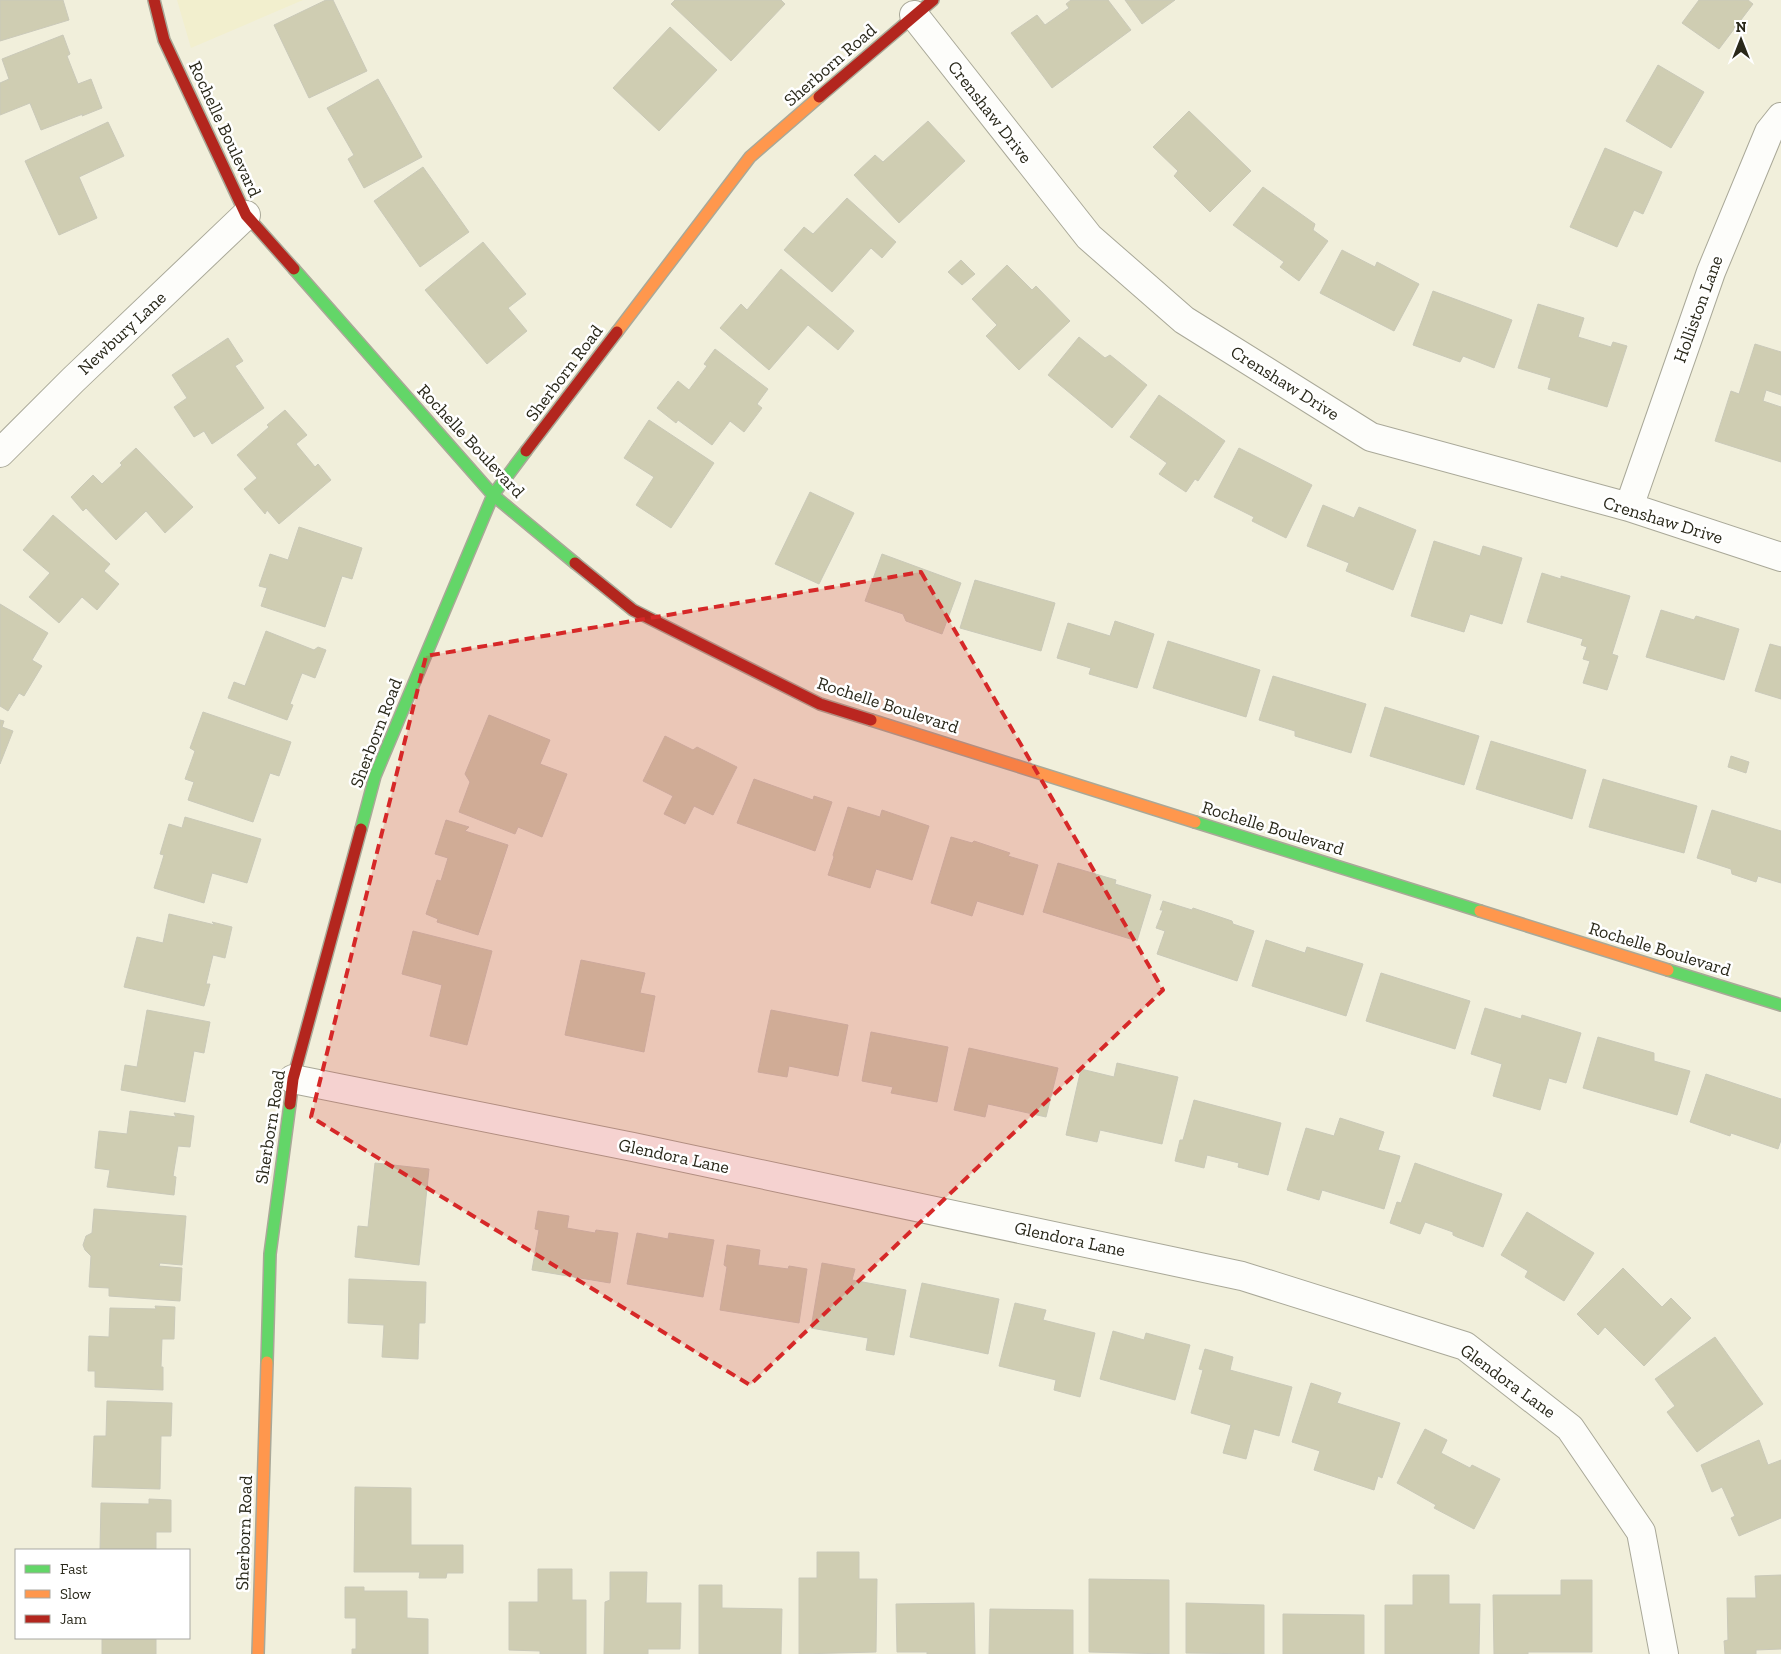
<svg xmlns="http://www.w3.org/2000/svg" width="1781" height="1654" viewBox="0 0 1781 1654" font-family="'Zilla Slab',serif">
<rect width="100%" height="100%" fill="#f1efdb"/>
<path fill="#f2efce" d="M177,0h126l-112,48z"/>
<path fill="#cfcdb2" stroke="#cac9b9" d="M0,0h63l6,20 -69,21z
M326,0h7l34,71 -58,27 -35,-73z
M675,0h106l4,4 -54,57 -60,-57z
M1071,0h37l23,30 -79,58 -41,-55 26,-18 8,10 24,-17 -3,-4z
M1125,0h50l-33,24z
M1699,0h49l5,4 -34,45 -37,-26z
M670,27l47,43 -58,61 -46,-43z
M63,35l7,19 -3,2 11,28 13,-5 11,29 -20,8 1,-2 -42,16 -11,-27 -30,12v-32l9,-4 -7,-20z
M1658,65l46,27 -33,56 -45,-27z
M378,79l44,78 -58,31 -16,-29 6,-4 -27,-47z
M1189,111l62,60 -41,41 -36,-36 4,-5 -25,-24z
M928,121l37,40 -66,62 -45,-48 21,-20 8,7z
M108,122l16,34 -45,21 18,41 -38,17 -34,-74z
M1605,148l57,24 -19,42 -9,-4 -17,37 -47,-20z
M423,167l46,65 -49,35 -46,-66z
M1263,187l52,37 -2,6 15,11 -29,40 -19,-14 4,-5 -51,-37z
M847,198l49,44 -14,16 -11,-10 -39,44 -48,-42 20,-23 9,7z
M483,242l43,52 -18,14 19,23 -40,33 -62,-74z
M1342,250l33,17 2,-5 42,22 -25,47 -74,-38z
M961,260l14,14 -13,11 -14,-13z
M1007,265l25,25 4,-4 34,35 -51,49 -33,-34 11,-11 -25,-26z
M781,269l73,62 -16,19 -30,-25 -39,45 -49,-42 21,-24 6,6z
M1433,291l79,29 -18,48 -31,-12 -3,6 -47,-17z
M1538,304l46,14 -6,19 33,10 2,-5 14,4 -20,61 -59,-18 3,-11 -33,-10z
M1079,337l26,21 5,-3 37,30 -35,43 -64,-53z
M228,338l15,23 -8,5 29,42 -52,36 -8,-13 -10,6 -20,-30 13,-9 -15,-23z
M1755,344l26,8v43l-15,-5 -3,11 18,6v55l-66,-21 16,-50 8,3z
M715,349l53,40 -11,15 5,4 -18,24 -14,-11 -18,24 -34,-25 -2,3 -19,-15 21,-27 11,9 18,-24 -3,-2z
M1159,395l66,46 -27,40 -3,-2 -9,13 -27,-18 8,-11 -37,-26z
M285,410l22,25 -11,9 19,23 3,-3 13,16 -52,44 -12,-14 -2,4 -21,-25 13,-11 -20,-23 32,-28 -2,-2z
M649,420l65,43 -43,65 -35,-23 18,-28 -30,-19z
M136,448l57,59 -28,26 -19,-22 -30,29 -30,-32 -3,3 -12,-14 22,-22 9,9 20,-19 -2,-2z
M1239,448l73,37 -26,53 -34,-17 2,-4 -40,-20z
M810,492l44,21 -35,71 -44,-20z
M1323,505l31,13 5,-11 57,23 -23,60 -47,-19 3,-8 -42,-17z
M53,515l57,49 -6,7 15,13 -22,26 -15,-13 -23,26 -30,-26 21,-24 -27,-23z
M299,527l63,21 -10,31 -10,-3 -17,51 -64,-21 6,-18 -8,-2 11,-32 18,6z
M1434,541l46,15 3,-10 39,12 -20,66 -32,-10 -6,18 -53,-16z
M882,554l79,29 -19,51 -36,-13 -3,-7 -38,-13z
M1542,573l19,6v-3l69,20 -18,58 6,2 -11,34 -24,-7 7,-22 -7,-2 4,-12 -6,-2 2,-6 -56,-17z
M975,580l80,23 -14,48 -81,-23z
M0,604l48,29 -16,27 10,6 -18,30 -5,-3 -11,18 -8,-5z
M1661,610l33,10 2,-4 43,13 -15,51 -78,-23z
M1115,621l39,13 -17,54 -48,-14 2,-6 -34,-10 11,-35 42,13z
M266,631l48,19 4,-3 8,3 -11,28 -13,-5 -12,31 3,1 -6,15 -59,-22 6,-16 11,4z
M1168,641l92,29 -14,47 -93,-29z
M1770,644l11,3v52l-26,-8z
M1273,676l93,28 -15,49 -56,-17v-5l-36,-11z
M1385,707l94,29 -15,49 -94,-29z
M203,712l88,30 -12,34 -9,-3 -17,49 -65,-22 6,-18 -9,-3 10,-28 -5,-3z
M489,715l61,25 -10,24 27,10 -25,63 -24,-10 -3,7 -56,-22 11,-30 -5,-8z
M0,720l4,1 -2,6 11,4 -13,33z
M665,736l28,14 4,-3 40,20 -24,48 -19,-9 -9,18 -21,-10 9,-18 -30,-15z
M1491,741l95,29 -14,49 -96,-30z
M1731,756l18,6 -3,11 -18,-6z
M754,779l59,21 1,-4 18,6 -17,49 -78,-28z
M1603,779l94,27 -13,47 -95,-26z
M848,807l32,10 2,-7 47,16 -17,54 -36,-11 -6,19 -42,-13 6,-18 -1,-2z
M1712,810l69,21v52l-23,-7 -2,6 -24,-8 -1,-5 -34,-11z
M185,817l76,22 -14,44 -35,-10 -8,30 -50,-15 10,-33 -4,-1 9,-30 13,4z
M446,820l23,7 -4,4 43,14 -30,90 -41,-13 1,-3 -12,-5 11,-34 4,1 7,-23 -13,-4z
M951,837l21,6 2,-2 36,12 -2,3 30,9 -15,50 -46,-14 -5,15 -41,-13z
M1058,863l58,17 -1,4 36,11 -14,46 -94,-29z
M1163,901l29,9 1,-2 39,13 1,3 21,7 -17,50 -80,-27 8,-23 -9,-3 7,-18h-3z
M169,914l46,11 -3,-3 20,5 -7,31 -12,-3 -7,29h4l-6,22 -80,-19 13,-50 26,6z
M413,931l79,20 -25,94 -37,-9 12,-51 -40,-11z
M1266,940l39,13 2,-6 56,17 -17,52 -94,-30z
M581,960l64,13 -5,20 15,3 -11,56 -79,-17z
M1381,973l89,28 -15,48 -89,-28z
M1485,1008l36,11 1,-4 59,18 -15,50 -17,-5 -9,32 -47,-14 9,-32 -31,-10z
M147,1010l63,12 -6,31 -10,-2 -9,51 -64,-12 4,-25 12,2z
M771,1010l77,15 -10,51 -49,-10 -2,11 -29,-5z
M871,1032l77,15 -11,55 -46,-9 2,-6 -31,-6z
M1598,1037l56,16v8l36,10 -13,44 -94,-27z
M969,1048l89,20 -12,49 -58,-13 -3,13 -31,-7z
M1117,1063l61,14 -16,67 -62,-14 -3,12 -31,-7 15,-66 33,8z
M1706,1074l75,25v41l-3,9 -47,-16 -1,3 -40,-14z
M1194,1100l87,23 -13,52 -30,-8 1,-4 -32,-8 -3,13 -29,-7 5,-21h3z
M130,1111l46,6 -2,-4 20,3 -4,31 -12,-1 -5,30 3,1 -2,18 -67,-8 3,-17 -15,-2 4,-37 28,3z
M1340,1118l44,14 -6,18 22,6 -16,53 -62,-19 -3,10 -32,-10 19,-62 28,8z
M375,1163l54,6 -10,96 -64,-8 3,-31 10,1z
M1415,1163l87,31 -19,53 -26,-10 -4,-2v-3l-28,-10 -5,12 -30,-11 7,-21 4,1z
M94,1209l92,7 -4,49 -22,-2 -1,3 23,2 -2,33 -71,-5v-8l-20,-1 2,-31 -6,-6 -2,-5 3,-9 6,-3z
M538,1211l31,5 -2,12 28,5 1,-3 22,3 -8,50 -78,-13 7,-40 -4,-1z
M1527,1212l67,41 -30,48 -39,-24 3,-6 -27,-16z
M637,1233l31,6 1,-6 45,7 -11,57 -76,-13z
M727,1245l33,5 -2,15 30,4 1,-3 18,3 -8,54 -79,-13 7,-43 -3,-2z
M822,1263l33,6 -3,11 54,10 -12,65 -28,-5 2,-12 -57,-10z
M1623,1268l39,39 9,-9 20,20 -47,48 -39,-39 -7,8 -21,-21z
M349,1279l77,3 -1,41h-6l-1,36 -36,-2 2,-32 -36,-2z
M922,1283l77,16 -11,55 -78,-17z
M1015,1303l31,7 -3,10 52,13 -15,64 -26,-7 2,-10 -57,-14z
M155,1306l20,1 -1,32h-12l-1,28h2v23l-68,-3v-16h-7l1,-35 20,1 1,-29 46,1z
M1113,1331l31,9 2,-7 44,12 -15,55 -75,-21z
M1715,1337l48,67 -66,48 -30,-40 8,-6 -20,-27z
M1205,1349l28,8 -3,13 62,17 -13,49 -25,-7 -8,30 -23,-6 8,-28 -40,-12 12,-43 -4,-1z
M1311,1383l30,10 -4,10 63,20 -18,55 -4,-2 -4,14 -60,-20 6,-19 -28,-9z
M107,1401l65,2 -1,33h-10l-1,53 -68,-2 2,-51h12z
M1425,1429l22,11 -6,13 29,15 2,-3 28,14 -26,50 -40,-21 2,-3 -39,-22z
M1759,1440l9,25 13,-5v58l-42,18 -8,-18 4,-2 -13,-29 -10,5 -11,-27z
M355,1487l56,1v57h52v28h-16l-1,5h-27l1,-6h-66z
M149,1499l22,1v32h-15v18h-56l1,-47 48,1z
M817,1552h42v27h18l-1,73 -77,2v-76h18z
M538,1569h34v31h14v54h-46v-3l-31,-1v-48h29z
M610,1572h37l-1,31h35l-1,46h-32v5h-44l1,-52 5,-2z
M1413,1575h36v29h31l-1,50h-94v-49h28z
M1781,1575v74l-25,1v4h-31l-1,-13 4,-1 -1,-42h29l-1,-22z
M1089,1579l80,1v74l-80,-2z
M1561,1580h31v72h-64v2h-34l-1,-59h68z
M699,1585h23v23l60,1 -1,45h-82z
M345,1587h19v4h43v27l21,1v35h-76v-5h4v-31h-11z
M974,1603l1,51h-48v-2h-30l-1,-48z
M1186,1603l78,2v49l-78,-1z
M990,1609l83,1v44h-84z
M1283,1614l81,1v39h-81z
M102,1638h54v16h-54z"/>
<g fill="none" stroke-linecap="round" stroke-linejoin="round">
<defs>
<path id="street" d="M914,15l175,222 95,83 187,117 258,70 152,50
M0,453l73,-73 173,-165
M1629,507l82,-235 58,-140 12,-15
M293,1079l340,68 609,129 223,70 105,82 71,104 23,122"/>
<path id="fast" d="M294,269l199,226 82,68
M1195,822l285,89
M361,829l14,-53 118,-281 33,-44
M1668,970l113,35
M267,1362l3,-108 20,-150"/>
<path id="slow" d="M617,332l133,-175 69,-60
M871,720l324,102
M1480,911l188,59
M258,1654l9,-292"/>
<path id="jam" d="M154,0l10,40 82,175 48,54
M819,97l114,-97
M526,451l91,-119
M575,563l58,47 187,94 51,16
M290,1104l3,-25 68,-250"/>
</defs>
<use href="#street" stroke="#a9a898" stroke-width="30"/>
<use href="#fast" stroke="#a9a898" stroke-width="14"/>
<use href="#slow" stroke="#a9a898" stroke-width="14"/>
<use href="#jam" stroke="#a9a898" stroke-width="14"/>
<use href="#street" stroke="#fdfdfa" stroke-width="28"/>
<use href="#fast" stroke="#63d668" stroke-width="11"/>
<use href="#slow" stroke="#ff974d" stroke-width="11"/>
<use href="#jam" stroke="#b3261e" stroke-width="11"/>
</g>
<path fill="#d62828" fill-opacity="0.2" stroke="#d62828" stroke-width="4" stroke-dasharray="10 6" stroke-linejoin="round" d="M921,572l242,418 -413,395 -439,-268 115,-461z"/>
<g text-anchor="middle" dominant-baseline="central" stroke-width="5" stroke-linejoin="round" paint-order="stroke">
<g font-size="18" fill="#29281a" stroke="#fff">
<text transform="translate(830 65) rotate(-41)">Sherborn Road</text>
<text transform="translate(990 112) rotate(52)">Crenshaw Drive</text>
<text transform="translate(225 129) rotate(65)">Rochelle Boulevard</text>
<text transform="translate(1698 309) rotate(-70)">Holliston Lane</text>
<text transform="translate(122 333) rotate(-43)">Newbury Lane</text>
<text transform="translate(564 373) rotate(-53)">Sherborn Road</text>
<text transform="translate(1285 383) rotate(32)">Crenshaw Drive</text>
<text transform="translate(471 441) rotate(47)">Rochelle Boulevard</text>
<text transform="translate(1663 520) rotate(17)">Crenshaw Drive</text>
<text transform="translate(888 705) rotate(18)">Rochelle Boulevard</text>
<text transform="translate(376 733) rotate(-69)">Sherborn Road</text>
<text transform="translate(1273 828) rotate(17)">Rochelle Boulevard</text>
<text transform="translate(1660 949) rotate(17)">Rochelle Boulevard</text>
<text transform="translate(270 1127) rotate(-81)">Sherborn Road</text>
<text transform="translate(674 1156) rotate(12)">Glendora Lane</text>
<text transform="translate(1070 1239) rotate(12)">Glendora Lane</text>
<text transform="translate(1508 1381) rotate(36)">Glendora Lane</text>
<text transform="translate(244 1533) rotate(-88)">Sherborn Road</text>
</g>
</g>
<rect x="15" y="1549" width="175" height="90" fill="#ffffff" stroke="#a9a9a3"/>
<rect x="25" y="1565" width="25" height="8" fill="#63d668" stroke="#a9a9a3"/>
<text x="60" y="1574" font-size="15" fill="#29281a">Fast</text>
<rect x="25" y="1590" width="25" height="8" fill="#ff974d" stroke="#a9a9a3"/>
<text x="60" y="1599" font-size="15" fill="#29281a">Slow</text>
<rect x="25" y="1615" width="25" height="8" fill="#b3261e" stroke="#a9a9a3"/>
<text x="60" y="1624" font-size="15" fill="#29281a">Jam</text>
<g transform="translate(1741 40)" stroke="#ffffff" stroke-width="4" paint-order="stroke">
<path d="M0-4L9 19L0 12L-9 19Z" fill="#29281a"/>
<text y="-8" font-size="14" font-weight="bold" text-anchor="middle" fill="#29281a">N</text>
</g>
</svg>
